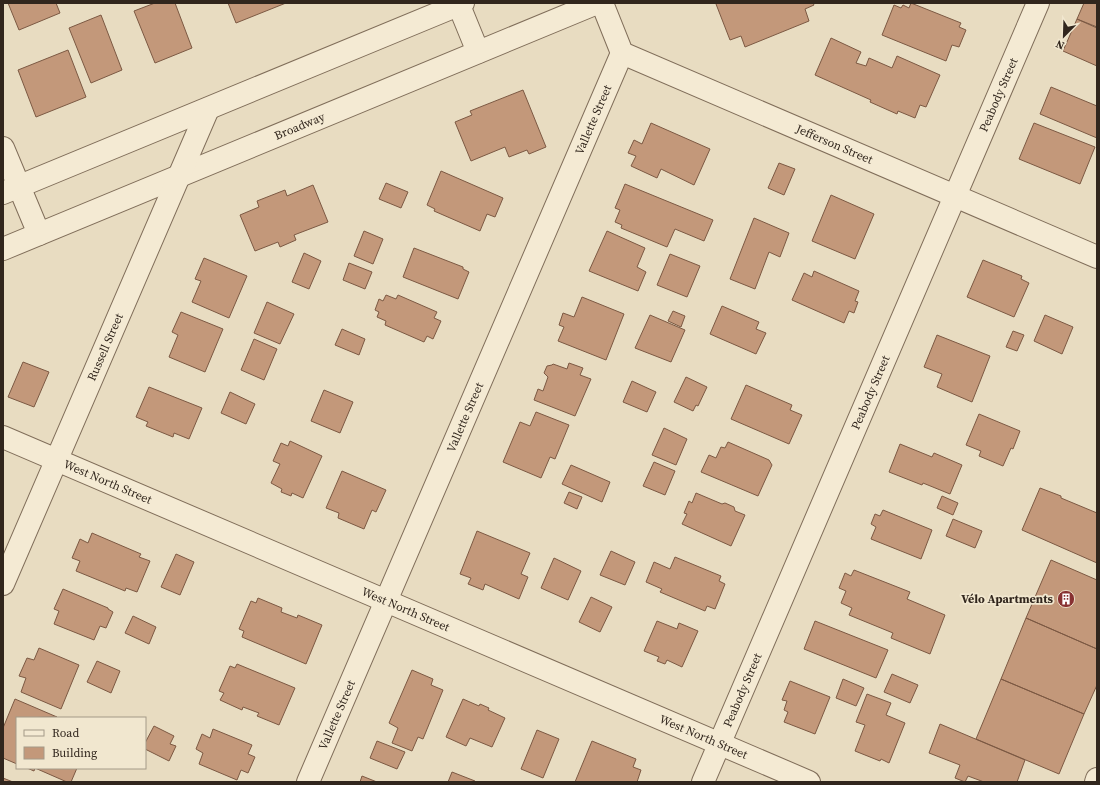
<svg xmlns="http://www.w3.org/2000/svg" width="1100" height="785" font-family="'Source Serif 4',serif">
<rect width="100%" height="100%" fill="#e8dcc1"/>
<!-- building -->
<path fill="#c3987a" stroke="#7c5943" d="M8 3H56L60 13 19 30Z
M155 3H175L192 48 155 63 134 11Z
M228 3H286L236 23Z
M718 3H813L814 5 805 9 809 21 745 47 741 36 730 40 716 4Z
M911 3 961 23 959 27 966 30 959 47 952 45 946 61 882 35 894 5 901 8 903 5 909 8Z
M1084 3H1097V27L1077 19Z
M101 15 122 70 91 83 69 28Z
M1077 19 1097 28V66L1063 51Z
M831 38 861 52 856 63 866 66 869 58 892 68 897 56 940 75 926 107 920 105 915 118 898 111 897 114 870 102 871 100 815 75Z
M68 50 86 97 36 117 18 70Z
M1051 87 1097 106V138L1040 114Z
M523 90 546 147 529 154 527 150 509 157 505 147 471 161 455 122 472 115 470 111Z
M651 123 710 149 694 185 661 169 657 178 631 166 636 156 628 153 634 140 642 144Z
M1034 123 1095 147 1080 184 1019 159Z
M779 163 795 169 784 195 768 188Z
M441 171 503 198 495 217 487 214 480 231 434 211 435 209 427 205Z
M386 183 408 192 401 208 379 199Z
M625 184 713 220 704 241 675 229 667 247 621 228 622 225 615 222 620 210 615 208Z
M313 185 328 222 294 235 296 240 280 247 278 242 255 251 240 215 259 207 257 201 285 190 287 196Z
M831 195 874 214 855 259 812 241Z
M754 218 789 233 780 257 769 252 755 289 730 279Z
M364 231 383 239 373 264 354 256Z
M607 231 645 248 637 267 646 272 638 291 589 271Z
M414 248 463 267V269L469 272 458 299 403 277Z
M304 253 321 261 309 289 292 282Z
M670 254 700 266 687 297 657 285Z
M204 258 247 276 229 318 192 302 201 281 195 279Z
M983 260 1022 276 1021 279 1029 283 1014 317 967 297Z
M349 263 372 272 365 289 343 280Z
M814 271 859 291 855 301 858 302 854 313 849 311 844 323 792 300 804 273 812 277Z
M386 295 396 299 398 295 437 312 434 318 441 321 433 339 427 336 424 342 385 325 386 321 377 317 379 312 375 310 379 299 383 301Z
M582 297 624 314 606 360 558 341 564 327 559 325 563 313 574 317Z
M267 302 294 314 280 344 254 333Z
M722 306 759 322 756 329 766 333 756 354 710 334Z
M673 311 685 316 681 327 668 321Z
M181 312 223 329 205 372 169 357 178 335 172 332Z
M650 315 685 330 671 362 635 348Z
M1045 315 1073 327 1062 354 1034 341Z
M342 329 365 339 359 355 335 345Z
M1013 331 1024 335 1017 351 1006 347Z
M937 335 990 356 972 402 937 387 942 374 924 367Z
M254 339 277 349 264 380 241 370Z
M23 362 49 372 34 407 8 397Z
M569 363 583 368 580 375 591 379 575 416 534 400 538 389 543 391 548 377 544 373 547 366 552 365 553 364 567 369Z
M686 377 707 387 698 406 696 405 693 411 674 402Z
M632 381 656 392 647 412 623 402Z
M746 385 792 405 790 410 802 415 789 444 731 419Z
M149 387 202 408 189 439 174 433 173 437 146 426 148 422 136 417Z
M324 390 353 402 340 433 311 421Z
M230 392 255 404 246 424 221 413Z
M536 412 569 425 555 459 550 457 541 478 503 462 520 422 530 426Z
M979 414 1020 431 1013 449 1011 448 1003 466 979 456 981 451 966 445Z
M664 428 687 439 676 465 652 455Z
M290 441 322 456 303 498 292 493 291 496 281 492 282 489 271 483 280 464 273 461 281 443 288 446Z
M728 442 769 460 772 465 758 496 701 472 709 455 716 458 721 447 725 448Z
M900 444 932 457 934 453 962 465 950 494 923 483 922 485 889 472Z
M654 462 675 471 665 495 643 486Z
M571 465 610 482 602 502 562 484Z
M342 471 386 490 376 512 372 510 364 529 338 518 339 513 326 508Z
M1040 488 1061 496V498L1097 513V563L1022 530Z
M569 492 582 497 577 509 564 503Z
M696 493 722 504 725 503 734 507 735 511 745 515 731 546 682 524 687 514 684 513 689 501 692 503Z
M942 496 958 503 953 515 937 508Z
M883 510 932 530 921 559 871 539 876 527 871 524 875 514 880 516Z
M953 519 982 531 975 548 946 536Z
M477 531 530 553 521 574 528 577 519 599 485 584 483 590 468 584 471 578 460 574Z
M92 533 141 554 139 557 150 561 137 592 126 588 125 591 76 571 80 561 72 558 80 539 88 543Z
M611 551 635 562 625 585 600 575Z
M176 554 194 562 180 595 161 587Z
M675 557 721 576 719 581 725 584 715 609 707 606 705 611 660 592 662 589 646 582 654 562 670 569Z
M554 558 581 571 568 600 541 588Z
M1051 560 1097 580V649L1026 618Z
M854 570 910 592 907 599 945 615 930 654 891 638 893 633 849 615 852 608 841 603 846 591 839 588 845 573 851 576Z
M63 589 108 608V609L113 612 106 628 100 626 94 640 54 624 59 611 54 609Z
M591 597 612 607 600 632 579 622Z
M258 598 282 608 281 612 297 618 298 615 322 625 306 664 242 637 244 631 239 629 251 601 256 603Z
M133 616 156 627 149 644 125 633Z
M1026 618 1097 649V685L1084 714 1001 679Z
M657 621 677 629 679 623 698 631 682 667 667 660 665 664 657 661 659 657 644 651Z
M815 621 888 650 876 678 804 649Z
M39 648 79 665 61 709 21 692 26 678 19 676 27 658 34 660Z
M97 661 120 671 111 693 87 682Z
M237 664 295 688 279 725 257 716 259 713 243 707 242 710 220 700 224 693 219 691 230 666 235 668Z
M412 670 433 679 431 685 443 690 423 739 418 737 412 751 392 743 398 728 389 723Z
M892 674 918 685 910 703 884 692Z
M843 679 864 688 856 706 836 698Z
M1001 679 1084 714 1059 774 976 739Z
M790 681 830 697 815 734 784 722 788 712 784 710 787 701 782 700Z
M867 694 891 703 886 715 905 723 889 763 881 759 880 761 855 751 865 725 856 722Z
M15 699 57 717 17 718V764L3 758V728Z
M463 699 479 706 480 704 489 708 488 710 505 718 492 747 470 738 466 746 446 737Z
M940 724 1025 760 1017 782H984L968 776 965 782 955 778 960 765 929 753Z
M154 726 174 736 170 744 176 746 169 761 145 749V743Z
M213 729 252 745 248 754 255 757 248 773 241 770 237 780 199 764 203 753 196 749 202 734 210 738Z
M537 730 559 739 543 778 521 769Z
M377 741 405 752 397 769 370 758Z
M592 741 636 759 633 767 641 770 637 782H575Z
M27 768H77L71 782H67L35 768 34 771Z
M452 772 475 781 474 782H448Z
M362 776 377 782H360Z
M3 778 13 782H3Z"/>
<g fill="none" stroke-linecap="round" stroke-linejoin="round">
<defs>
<g id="minor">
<path d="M458 3 478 52"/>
<path id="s1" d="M602 3 622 53 1097 257"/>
<path d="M3 148 39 234"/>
<path d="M3 193 463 3"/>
<path id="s2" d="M3 249 597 3"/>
<path id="s3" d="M3 437 809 782"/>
<path id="s4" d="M3 584 208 109"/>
<path id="s5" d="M308 782 622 53"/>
<path id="s6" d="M703 782 1038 3"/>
<path d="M1096 782 1097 779"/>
</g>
</defs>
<!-- minor casing -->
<use href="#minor" stroke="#806e5a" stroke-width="24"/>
<!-- minor -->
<use href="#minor" stroke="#f4ead3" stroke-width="22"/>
</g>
<!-- icons -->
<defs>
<symbol id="building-disc" viewBox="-11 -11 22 22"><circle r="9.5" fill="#883132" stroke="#f1e7cf"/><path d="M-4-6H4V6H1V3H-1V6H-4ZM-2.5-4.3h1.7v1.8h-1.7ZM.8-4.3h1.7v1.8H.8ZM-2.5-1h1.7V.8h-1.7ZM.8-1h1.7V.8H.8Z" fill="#fff"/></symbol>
</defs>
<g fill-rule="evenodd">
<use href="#building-disc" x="1056" y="589" width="20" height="20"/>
</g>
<g text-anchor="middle" stroke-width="3.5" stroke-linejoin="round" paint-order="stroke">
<!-- street labels -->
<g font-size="12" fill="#31261d" stroke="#f1e7cf">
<text dy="4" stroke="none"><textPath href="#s6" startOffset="748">Peabody Street</textPath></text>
<text dy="4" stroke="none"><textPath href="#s5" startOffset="721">Vallette Street</textPath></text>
<text dy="4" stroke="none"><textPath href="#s2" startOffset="321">Broadway</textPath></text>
<text dy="4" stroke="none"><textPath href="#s1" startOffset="285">Jefferson Street</textPath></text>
<text dy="4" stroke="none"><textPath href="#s4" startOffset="258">Russell Street</textPath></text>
<text dy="4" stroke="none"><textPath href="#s6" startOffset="424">Peabody Street</textPath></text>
<text dy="4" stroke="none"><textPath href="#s5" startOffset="397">Vallette Street</textPath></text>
<text dy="4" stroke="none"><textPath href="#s3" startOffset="114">West North Street</textPath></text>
<text dy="4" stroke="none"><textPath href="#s3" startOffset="438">West North Street</textPath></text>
<text dy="4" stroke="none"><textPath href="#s6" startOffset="100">Peabody Street</textPath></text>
<text dy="4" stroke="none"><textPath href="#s5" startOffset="73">Vallette Street</textPath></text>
<text dy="4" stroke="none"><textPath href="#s3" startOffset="762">West North Street</textPath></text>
</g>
<!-- poi labels -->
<g font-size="12" font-weight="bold" fill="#31261d" stroke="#f1e7cf" text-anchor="end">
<text x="1053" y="603">Vélo Apartments</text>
</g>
</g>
<!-- border -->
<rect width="1100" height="785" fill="none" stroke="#31261d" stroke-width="8"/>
<!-- legend -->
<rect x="16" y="717" width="130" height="52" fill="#f1e7cf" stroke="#a49a88"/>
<rect x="24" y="730" width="20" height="6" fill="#f4ead3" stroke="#a49a88"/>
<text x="52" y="737" font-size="12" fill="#31261d">Road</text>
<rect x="24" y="747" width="20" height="12" fill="#c3987a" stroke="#a49a88"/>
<text x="52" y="757" font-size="12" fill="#31261d">Building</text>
<!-- north arrow -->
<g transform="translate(1064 36) rotate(203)" stroke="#f1e7cf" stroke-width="3" paint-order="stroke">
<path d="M0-3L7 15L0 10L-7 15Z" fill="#31261d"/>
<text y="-6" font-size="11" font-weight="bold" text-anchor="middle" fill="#31261d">N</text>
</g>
</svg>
